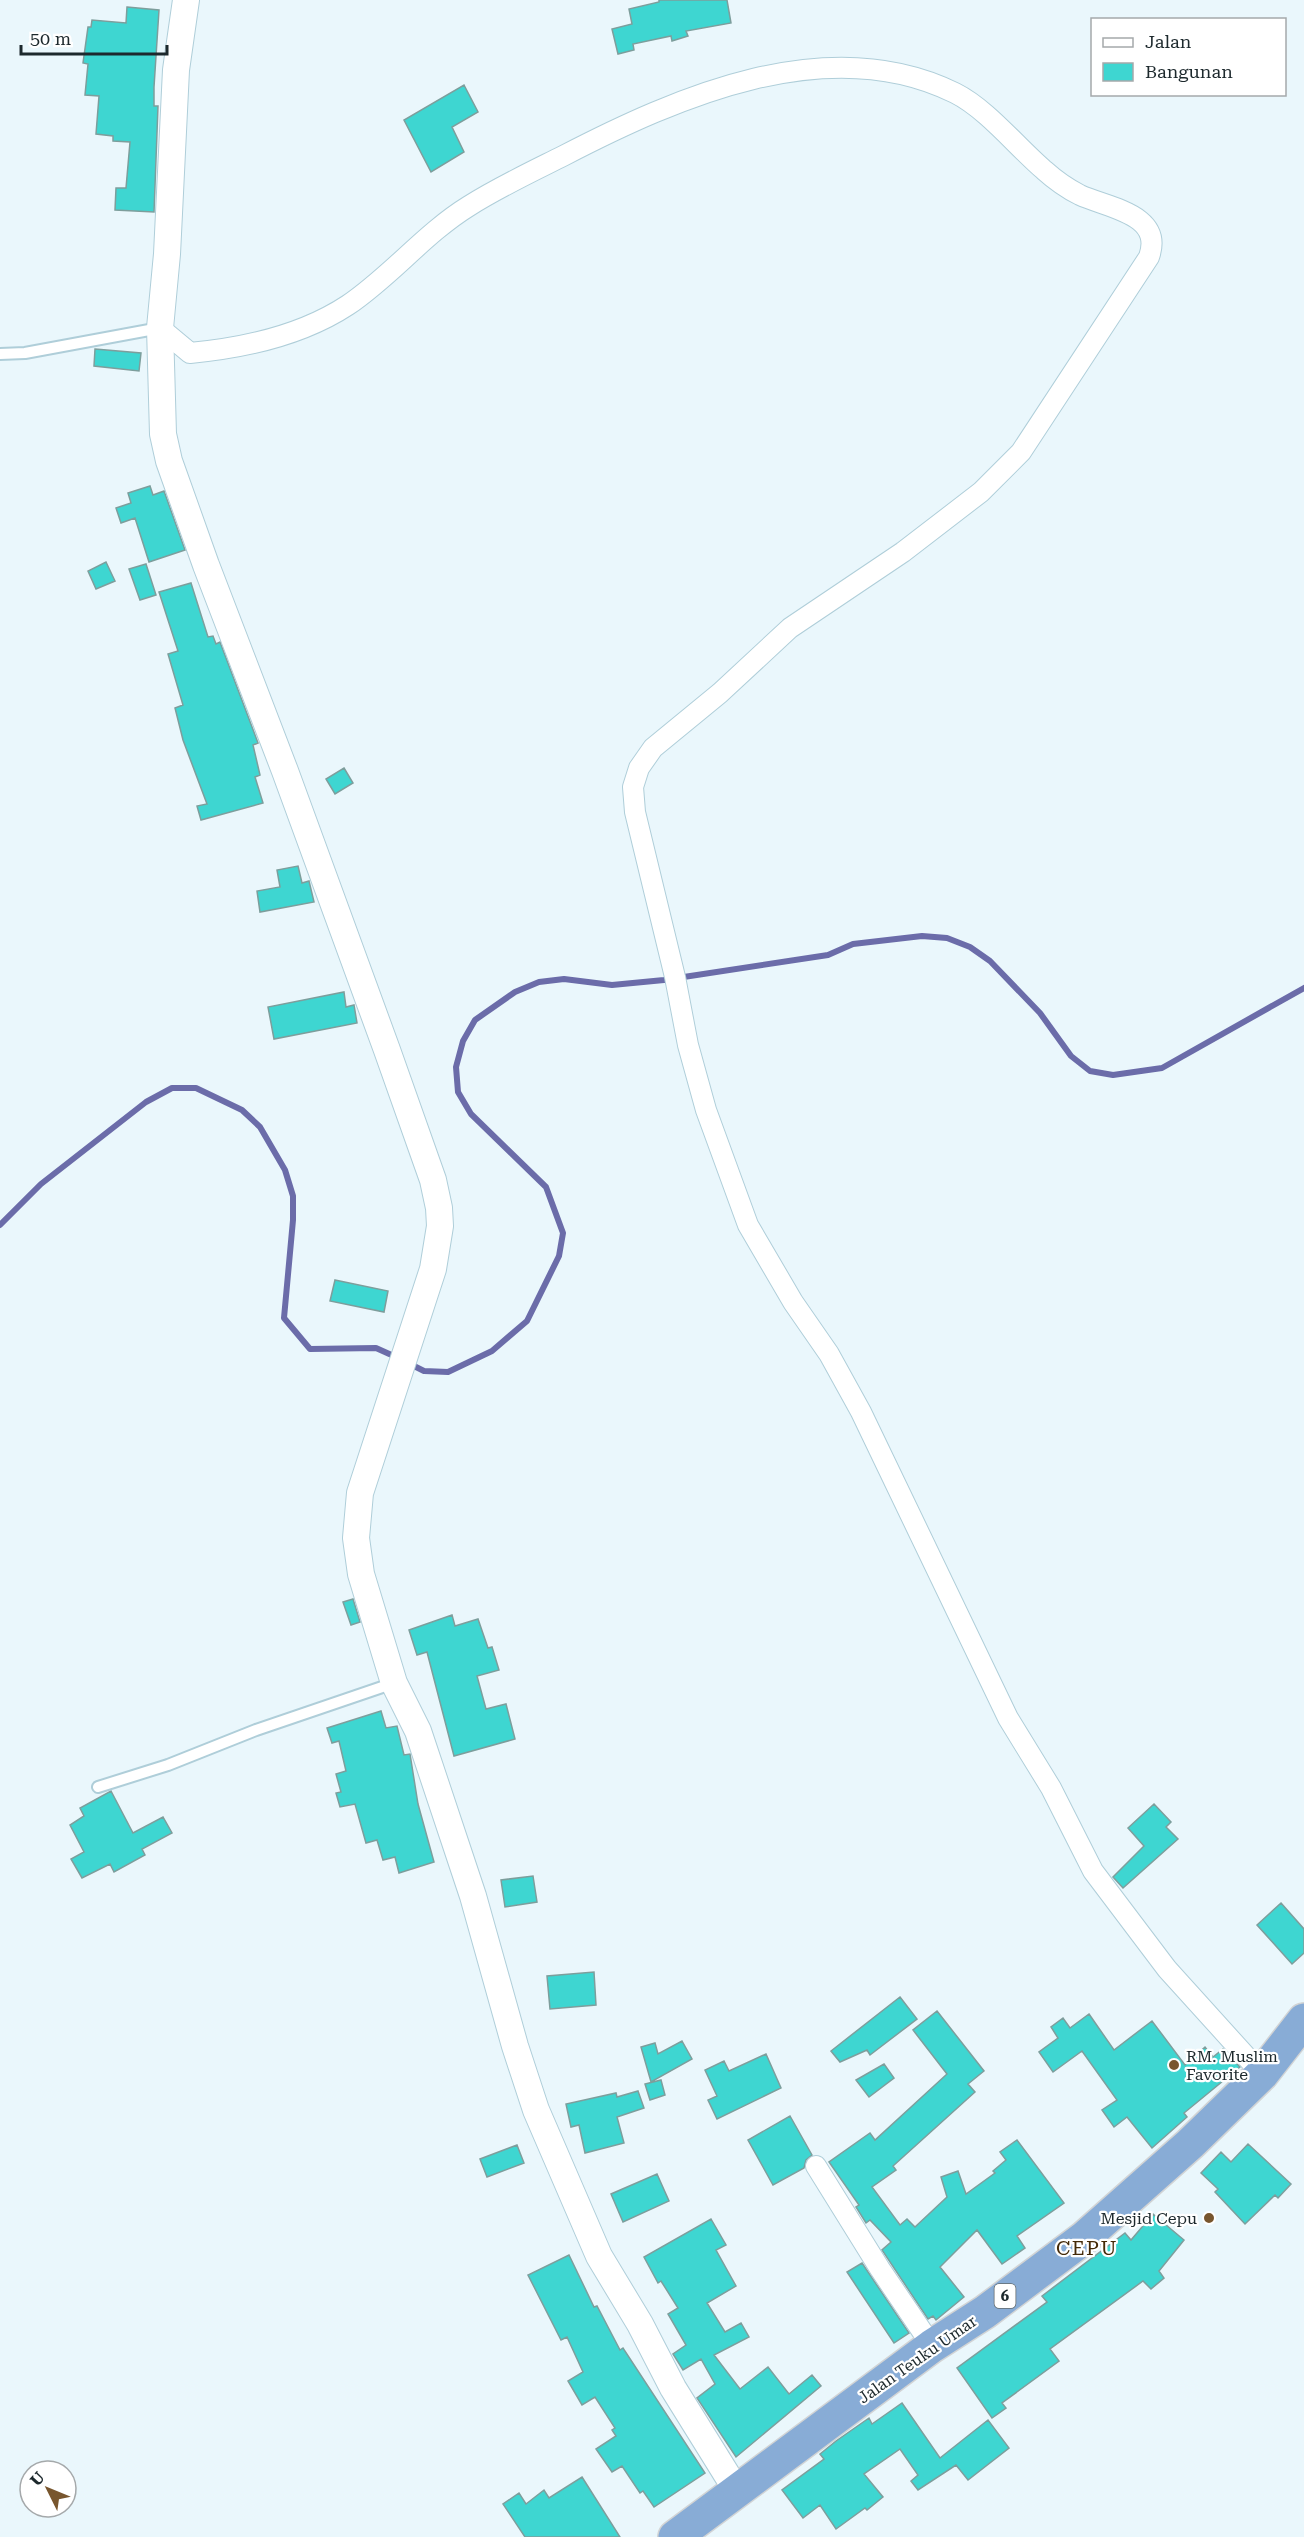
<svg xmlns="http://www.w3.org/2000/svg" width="1304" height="2537" font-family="'Roboto Serif',serif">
<rect width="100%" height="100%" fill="#eaf7fc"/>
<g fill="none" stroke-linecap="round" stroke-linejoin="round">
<!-- stream -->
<path stroke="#6b6ca9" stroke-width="6" d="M0 1225 41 1184 146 1102 172 1088H196L242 1110 260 1127 285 1170 293 1196V1220L284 1318 310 1349 376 1348 396 1357
M408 1363 424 1371 448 1372 492 1351 527 1321 559 1256 563 1233 546 1187 471 1114 458 1092 456 1067 463 1041 475 1020 515 992 539 982 564 979 612 985 664 980 828 955 853 944 922 936 947 938 970 947 990 961 1040 1013 1071 1056 1090 1071 1113 1075 1162 1068 1304 988"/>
</g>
<!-- building -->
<path fill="#3ed6d1" stroke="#7d9e9c" stroke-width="1.5" d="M659 0H727L731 23 686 31 688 36 672 41 671 36 633 44 634 50 618 54 612 29 632 24 629 9 659 2Z
M127 7 159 10 154 87V106H158L154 212 115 210 116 188H126L130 142 113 141V136L96 134 99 96 85 95 88 64 83 63 88 27H91L92 20 126 23Z
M464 85 478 112 452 127 464 152 431 172 404 120Z
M95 349 141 353 139 371 94 366Z
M150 486 153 495 164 491 185 550 149 562 135 518 121 523 116 508 131 503 128 493Z
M106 562 115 581 96 589 88 571Z
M146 564 156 595 140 600 129 569Z
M191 583 208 637 213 636 216 644 220 642 258 743 253 745 260 775 255 777 263 803 201 820 197 806 207 804 183 740 175 708 183 705 168 654 178 651 159 592Z
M344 768 353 783 335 794 326 779Z
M298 866 302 883 309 881 314 902 260 912 257 891 280 887 277 870Z
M344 992 346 1007 354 1005 357 1023 274 1039 268 1007Z
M335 1280 388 1291 384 1312 330 1301Z
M353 1599 360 1622 351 1625 343 1602Z
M452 1615 455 1626 478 1619 488 1648 492 1647 499 1670 477 1676 486 1709 506 1704 515 1739 454 1756 427 1652 417 1655 409 1630Z
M381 1711 386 1728 397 1726 404 1755 410 1754 418 1804 434 1862 399 1873 395 1857 383 1860 377 1840 366 1843 355 1804 340 1807 336 1793 341 1792 336 1774 346 1771 339 1741 332 1743 327 1728Z
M111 1791 133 1833 163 1817 172 1833 142 1849 145 1855 114 1872 110 1864 82 1878 71 1859 84 1852 70 1825 84 1816 80 1808Z
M1154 1804 1171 1822 1166 1827 1178 1839 1123 1888 1113 1877 1144 1846 1128 1828Z
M533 1876 537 1902 505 1907 501 1880Z
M1281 1903 1304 1929V1953L1292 1964 1257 1925Z
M594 1972 596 2005 550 2009 547 1976Z
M900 1997 917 2019 870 2055 867 2050 840 2062 831 2051Z
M937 2011 984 2071 968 2084 975 2092 893 2166 896 2170 872 2187 900 2225 907 2219 915 2227 947 2197 941 2177 958 2171 966 2194 995 2173 993 2171 1006 2160 1000 2152 1017 2140 1064 2203 1017 2236 1025 2248 1002 2264 977 2230 940 2267 964 2297 936 2320 933 2316 928 2319 882 2250 891 2242 870 2220 866 2223 856 2207 859 2205 829 2162 870 2133 875 2140 947 2074 913 2030Z
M1089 2014 1114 2050 1152 2021 1185 2065 1205 2047 1213 2057 1223 2049 1240 2067 1184 2113 1187 2117 1152 2148 1127 2117 1114 2127 1102 2110 1117 2100 1082 2051 1053 2072 1039 2052 1058 2038 1051 2027 1063 2018 1070 2028Z
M682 2041 692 2059 651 2082 641 2047 655 2043 658 2054Z
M766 2054 781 2088 717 2119 708 2100 717 2096 705 2070 724 2061 729 2071Z
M884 2064 894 2078 869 2097 856 2080Z
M661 2080 665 2095 650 2100 645 2084Z
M638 2091 644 2108 617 2117 624 2143 585 2153 579 2125 571 2127 566 2104 616 2093 617 2097Z
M790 2116 812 2155 806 2160 804 2168 773 2185 748 2140Z
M1248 2144 1291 2184 1278 2198 1275 2195 1245 2224 1215 2192 1218 2189 1201 2173 1221 2152 1231 2162Z
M517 2145 524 2163 487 2177 480 2159Z
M657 2174 669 2201 623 2222 611 2194Z
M1153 2214 1184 2240 1159 2271 1164 2278 1151 2289 1143 2281 1050 2349 1059 2361 1002 2403 1006 2408 992 2418 957 2368 1047 2302 1042 2296 1125 2233 1131 2240Z
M711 2219 726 2245 716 2250 736 2286 707 2303 725 2332 741 2323 749 2337 714 2355 740 2389 768 2367 789 2394 812 2375 821 2386 736 2457 697 2398 715 2384 701 2359 683 2370 673 2354 686 2345 668 2314 678 2308 661 2281 658 2283 644 2257Z
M569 2255 594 2307 597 2306 620 2350 623 2348 705 2473 654 2507 643 2491 640 2493 622 2466 612 2472 596 2449 616 2436 612 2430 615 2428 595 2397 582 2405 568 2381 583 2372 567 2337 561 2340 528 2275Z
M862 2263 909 2333 894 2343 847 2272Z
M902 2403 940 2458 988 2420 1009 2448 968 2480 956 2465 918 2490 911 2481 918 2475 900 2449 864 2474 883 2497 867 2510 865 2508 836 2529 820 2505 803 2518 782 2490 824 2459 820 2454 836 2441 869 2418 872 2424Z
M582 2477 620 2537H525L503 2504 519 2493 526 2504 544 2490 549 2498Z"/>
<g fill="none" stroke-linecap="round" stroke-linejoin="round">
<defs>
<path id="service" d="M0 354 25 353 160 328
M98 1787 168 1765 256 1730 394 1683"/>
<path id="minor" d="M160 328 190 353C244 348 301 336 348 305 390 277 425 233 469 206 499 187 531 172 563 156 677 97 828 30 955 93 987 109 1017 147 1044 170 1054 179 1068 189 1080 195 1108 208 1164 214 1149 257L1021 452 981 492 903 552 790 628 720 693 653 748 639 768 633 787 635 812 675 977 688 1045 706 1110 748 1225 793 1302 829 1354 861 1412 1008 1718 1051 1788 1093 1871 1167 1969 1262 2074
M816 2166 880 2269 932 2346"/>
<path id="tertiary" d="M186 0 176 70 167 254 160 328 163 434 169 461 206 565 285 771 387 1050 433 1180 439 1208 440 1226 433 1269 360 1493 356 1538 361 1574 394 1683 418 1731 473 1896 515 2046 536 2110 599 2256 640 2324 673 2388 737 2491"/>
<path id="trunk" d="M675 2537 932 2346 985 2312 1084 2238 1190 2144 1262 2074 1304 2020"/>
</defs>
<!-- service casing -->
<use href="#service" stroke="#afced9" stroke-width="14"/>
<!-- minor casing -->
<use href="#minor" stroke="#afced9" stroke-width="22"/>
<!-- tertiary casing -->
<use href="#tertiary" stroke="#afced9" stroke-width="28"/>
<!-- trunk casing -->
<use href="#trunk" stroke="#d2d4d5" stroke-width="36"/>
<!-- service -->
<use href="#service" stroke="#fff" stroke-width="10"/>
<!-- minor -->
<use href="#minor" stroke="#fff" stroke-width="20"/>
<!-- tertiary -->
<use href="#tertiary" stroke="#fff" stroke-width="26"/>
<!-- trunk -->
<use href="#trunk" stroke="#88acd6" stroke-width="33"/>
</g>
<!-- markers -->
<g fill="#78562e" stroke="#fff" stroke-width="2">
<circle cx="1174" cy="2065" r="6"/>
<circle cx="1209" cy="2218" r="6"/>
</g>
<g text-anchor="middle" stroke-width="4.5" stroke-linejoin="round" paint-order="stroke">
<!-- shield labels -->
<rect fill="#fff" stroke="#61696c" stroke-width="1.5" x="994.5" y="2284" width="21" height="24" rx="4.5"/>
<g font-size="15" font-weight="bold" fill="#1d292d">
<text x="1005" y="2301">6</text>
</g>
<!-- poi labels -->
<g font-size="16" fill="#1d292d" stroke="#fff" text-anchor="start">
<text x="1186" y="2062">RM. Muslim<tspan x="1186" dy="18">Favorite</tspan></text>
<text x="1197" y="2224" text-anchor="end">Mesjid Cepu</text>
</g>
<!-- street labels -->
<g font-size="16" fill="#1d292d" stroke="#fff">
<text transform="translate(917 2359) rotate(-35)" y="6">Jalan Teuku Umar</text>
</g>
<!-- quarter labels -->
<g font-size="20" letter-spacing="1.5" fill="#442a08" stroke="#fff">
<text x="1087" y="2255">CEPU</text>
</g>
</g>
<!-- legend -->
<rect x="1091" y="18" width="195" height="78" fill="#ffffff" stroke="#a5a9ab" stroke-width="1.5"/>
<rect x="1103" y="38" width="30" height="9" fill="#ffffff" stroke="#a5a9ab" stroke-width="1.5"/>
<text x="1145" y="48" font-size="18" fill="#1d292d">Jalan</text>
<rect x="1103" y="63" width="30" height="18" fill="#3ed6d1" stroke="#a5a9ab" stroke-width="1.5"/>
<text x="1145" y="78" font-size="18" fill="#1d292d">Bangunan</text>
<!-- north arrow -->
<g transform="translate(48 2489) rotate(313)"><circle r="28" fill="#ffffff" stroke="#a5a9ab" stroke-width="1.5"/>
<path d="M0-4.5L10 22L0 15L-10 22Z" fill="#78562e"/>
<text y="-9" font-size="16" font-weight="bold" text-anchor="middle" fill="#1d292d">U</text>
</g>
<!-- scale -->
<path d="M21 45v9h146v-9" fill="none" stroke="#1d292d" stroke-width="3"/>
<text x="30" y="45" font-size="18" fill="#1d292d" stroke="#ffffff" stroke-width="4.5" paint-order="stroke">50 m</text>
</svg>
